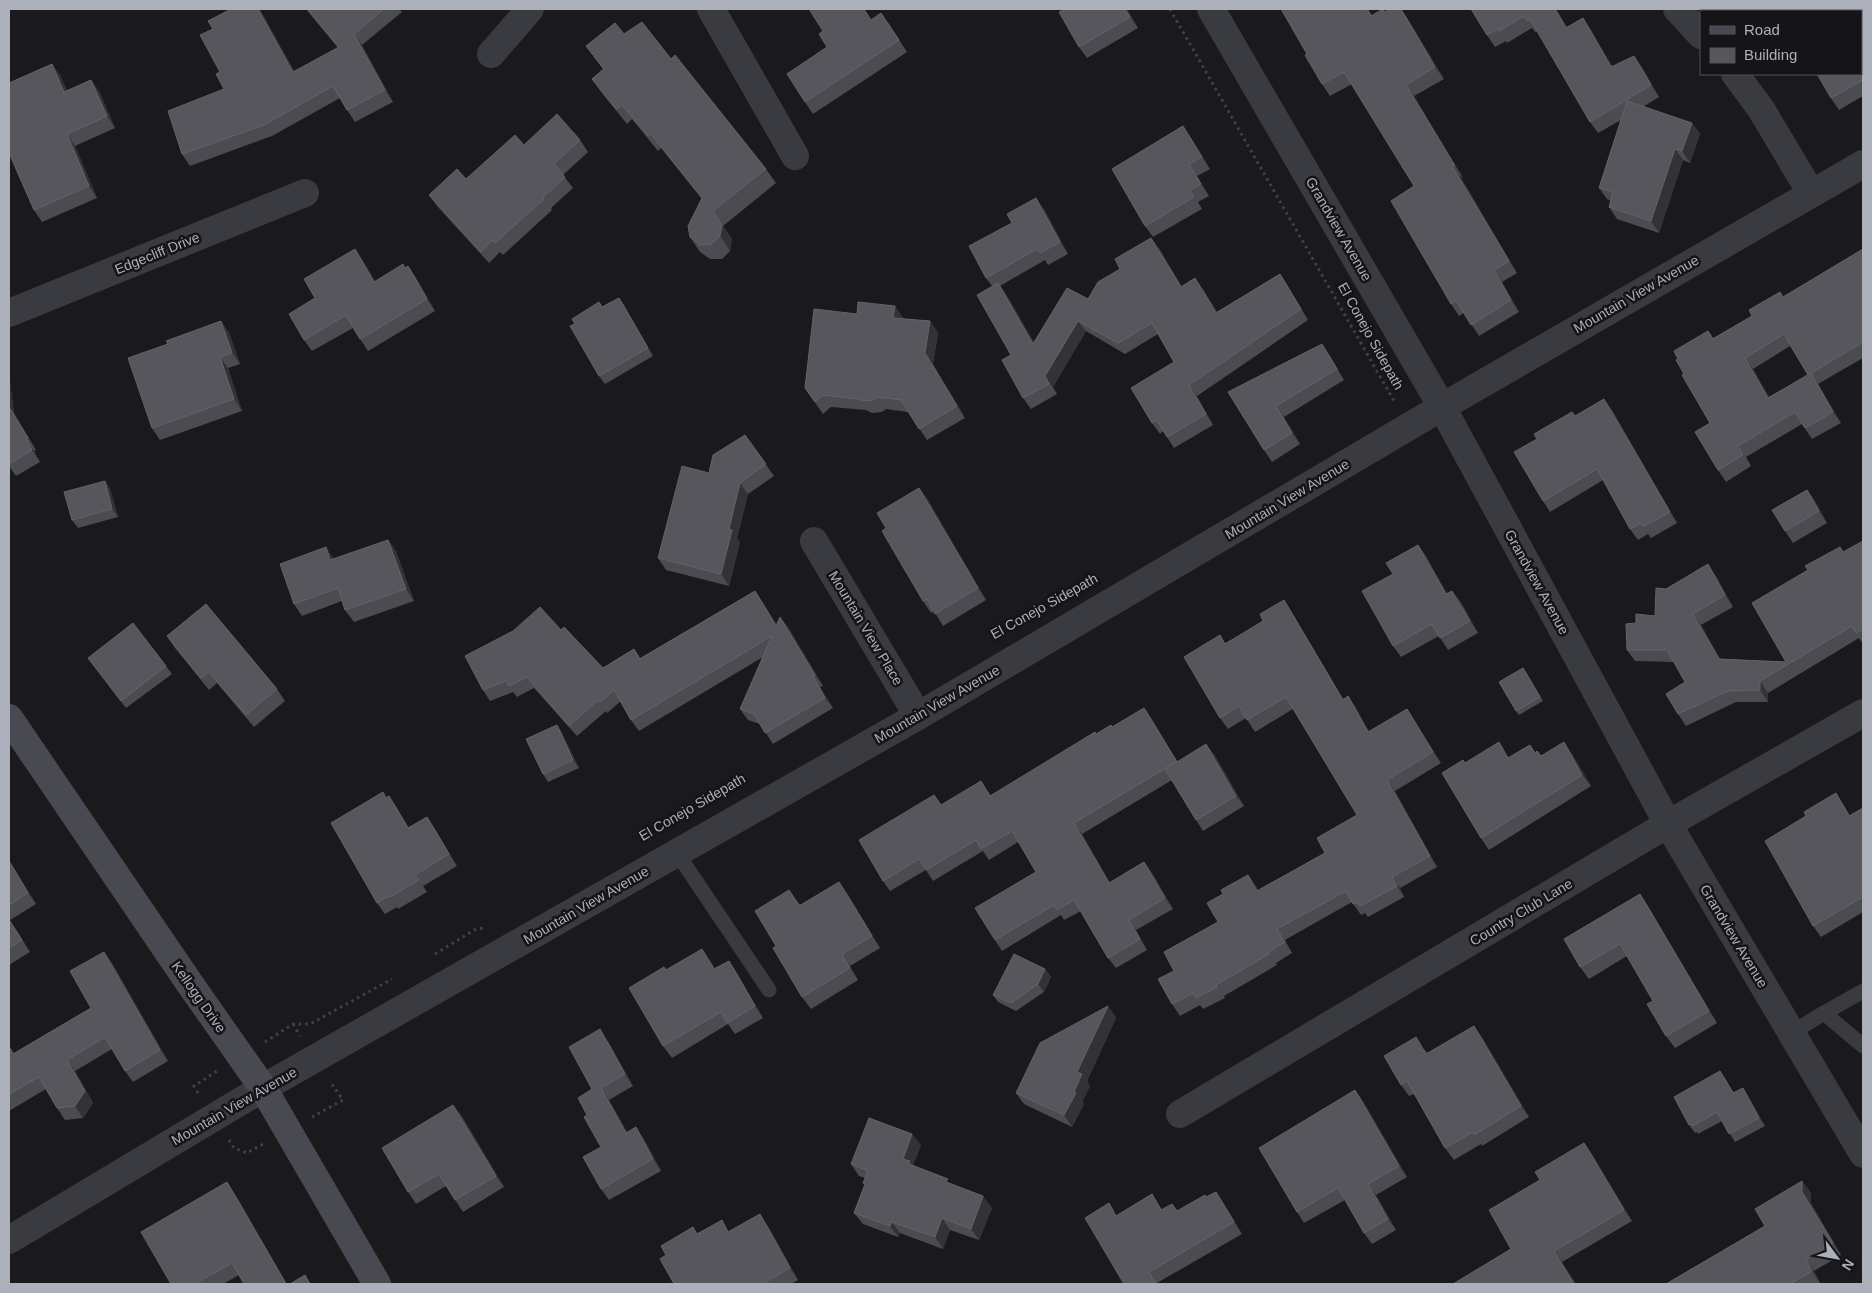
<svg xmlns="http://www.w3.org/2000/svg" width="1872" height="1293" font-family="Helvetica,sans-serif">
<rect width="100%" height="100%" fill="#1a191c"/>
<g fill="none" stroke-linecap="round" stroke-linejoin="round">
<!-- path -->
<path stroke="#404248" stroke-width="3" stroke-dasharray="2.5 4" stroke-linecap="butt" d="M1170 9 1394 401
M435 954 476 929 484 928
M293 1024 300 1036
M265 1042 293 1024H310L392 979
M198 1093 194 1086 217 1071
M312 1117 343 1100 331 1083
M229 1140 234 1148 247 1153 263 1144"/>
<!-- service -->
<path stroke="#3a3b41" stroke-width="15" d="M677 853 769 990
M1824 1013 1863 991
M1791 1033 1824 1013 1863 1046"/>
<!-- minor -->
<path stroke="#3a3b41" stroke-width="28" d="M711 9 795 156
M1677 9 1701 35
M491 54 530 9
M1735 74 1761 109 1811 193
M9 313 305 193
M1442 407 1668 824 1863 1154
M814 541 918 716
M1180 1114 1668 824 1863 713
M9 1240 263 1088"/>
<!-- tertiary -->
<path stroke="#3a3b41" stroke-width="28" d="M1211 9 1442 407
M263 1088 918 716 1442 407 1863 164"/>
<!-- secondary -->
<path stroke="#494a51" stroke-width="28" d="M9 718 190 984 263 1088 377 1284"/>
</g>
<!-- wall -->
<path fill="#4b4c51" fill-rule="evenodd" d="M306 9H399L402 12 362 45 393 102 355 122 347 110 340 98 272 136 190 166 182 154 294 71 338 48Z
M1065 9H1127L1138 28 1087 58 1079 47Z
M1368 9 1372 16 1385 12 1406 16 1444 79 1414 96 1463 178 1460 176 1517 273 1502 282 1519 312 1479 336 1464 313 1459 316 1451 304 1414 186 1352 84 1330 96 1322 84 1307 54Z
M1471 9H1556L1567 27 1583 18 1591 30 1612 66 1642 67 1659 97 1643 107 1692 123 1700 134 1690 163 1683 160 1659 233 1617 219 1609 207 1611 201 1607 199 1599 188 1621 120 1598 133 1590 122 1537 31 1535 32 1532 28 1507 43 1506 41 1495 47 1487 35Z
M1861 16 1863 21V96L1839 110 1831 98 1861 74Z
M871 19 889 24 907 52 813 114 805 102 827 47 823 31Z
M624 34 671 59 766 169 776 183 723 226 732 239 730 251 722 259H710L700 252 690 237 702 199 661 148 658 151 632 119 627 124 602 93 592 79 603 69 586 46Z
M60 75 67 91 91 80 99 91 115 128 75 146 97 198 42 222 34 210Z
M1191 138 1210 169 1197 176 1209 196 1198 202 1202 209 1153 237 1145 226Z
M580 140 588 152 563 175 573 188 551 208 552 210 503 255 500 252 489 263 437 206 429 195 466 179 524 145Z
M1044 209 1068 254 1048 265 1045 260 1000 286 1006 294 1034 343 1088 299 1159 248 1182 287 1203 289 1217 312 1280 274 1287 285 1308 320 1197 396 1213 425 1174 448 1163 431 1160 434 1152 423 1174 362 1158 334 1125 354 1086 331 1053 387 1057 394 1031 409 1023 398 992 286 986 278Z
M355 249 363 261 375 281 408 266 416 278 435 311 368 351 353 328 312 351 304 340 315 298Z
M1863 249V358L1818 384 1841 423 1812 439 1802 424 1746 457 1751 466 1726 482 1718 470 1710 423 1684 374 1708 331 1713 338 1752 316ZM1790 346 1808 375 1769 397 1753 369Z
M619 298 624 305 653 356 605 384 599 376 602 307Z
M895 306 903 318V319L930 321 938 333 933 364 965 418 927 440 908 412 886 409 882 412 872 413 866 410 831 407 823 414 805 388 857 314Z
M221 321 229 333 240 364 228 368 242 411 160 440 152 428 168 344Z
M1330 356 1344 380 1284 417 1300 444 1272 462 1264 450 1228 392Z
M9 380 10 382 14 413 36 450 34 451 40 462 16 476 9 466Z
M1612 410 1677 523 1651 538 1648 534 1638 540 1630 529 1603 480 1550 512 1543 501 1575 416Z
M745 435 774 476 748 494 737 538 740 542 729 586 666 570 658 558 709 473Z
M105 481 110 489 118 517 78 528 72 520Z
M919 488 928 500 986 600 943 626 934 611 931 613 923 601 886 528Z
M1807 490 1815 501 1827 523 1793 543 1785 531Z
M388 540 396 551 414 601 354 622 345 610 342 601 302 616 294 604 334 559Z
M1863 541V644L1859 638 1768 693V702H1736L1686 726 1678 714 1685 682 1674 662 1635 661 1627 650 1636 623 1655 616 1666 589 1716 576 1733 607 1701 625 1720 659 1786 662 1844 552Z
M1418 545 1426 556 1447 594 1461 602 1478 633 1448 650 1439 636 1401 657 1393 646V574Z
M755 591 777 625 788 627 823 686 820 687 833 708 773 744 760 724 748 720 740 709 763 657 639 731 631 720 621 701 607 713 606 711 577 736 534 688 517 697 513 692 490 701 483 690 561 630 603 668 634 649 640 658Z
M1291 611 1343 699 1348 696 1356 708 1369 732 1407 709 1414 720 1441 763 1395 791 1437 867 1400 888 1404 897 1368 917 1365 913 1361 915 1352 902 1285 940 1292 953 1276 963 1277 965 1224 996 1225 998 1203 1009 1200 1005 1180 1016 1172 1004 1174 971 1218 922 1256 886 1258 890 1325 853 1357 815 1293 709 1255 732 1246 718 1228 729 1220 718 1225 643Z
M167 636 277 689 285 701 254 727 217 683 209 690 175 648Z
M88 658 166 666 172 674 126 708Z
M1526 672 1543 701 1519 715 1516 711Z
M1144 708 1151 718 1177 762 1214 754 1244 806 1203 831 1196 820 1172 780 1082 834 1110 883 1144 862 1152 873 1173 909 1136 930 1147 950 1116 968 1108 958 1081 911 1064 920 1061 915 1002 951 995 940 1036 872 1018 842 989 860 983 851 933 881 926 870 890 891 883 881 934 795 941 805 988 792 991 796 1096 734 1112 727Z
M557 725 562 733 579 768 548 782 543 774Z
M1530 745 1535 752 1541 756 1572 754 1591 786 1489 850 1481 838 1465 763 1509 757Z
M389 796 397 808 409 828 427 817 435 829 457 866 423 886 427 892 398 909 397 907 385 914 377 903 387 798Z
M1843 804 1850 816 1863 808V912L1821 937 1813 926Z
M9 861 17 873 36 904 10 920 30 952 9 965Z
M789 890 800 905 847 893 880 948 850 966 858 980 811 1009 802 997 776 946Z
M1640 894 1648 906 1717 1023 1675 1048 1666 1036 1653 1001 1627 956 1589 979 1580 967Z
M710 961 715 969 729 961 737 973 763 1018 735 1034 728 1024 672 1058 663 1046 666 970Z
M112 963 168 1061 133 1082 125 1071 112 1049 75 1071 93 1103 83 1118 65 1120 57 1108 46 1089 9 1111V1045L14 1054 91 1008Z
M1045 969 1051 977 1044 992 1016 1011 998 1002 993 995Z
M1108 1006 1116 1018 1087 1081 1090 1086 1082 1102 1084 1104 1072 1127 1024 1104 1016 1093Z
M1482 1037 1529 1117 1482 1146 1481 1144 1454 1160 1445 1148 1414 1094 1409 1096 1401 1085 1424 1049 1427 1053Z
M608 1041 633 1086 609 1100 627 1132 644 1139 661 1171 609 1200 601 1189V1147L587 1115 592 1089Z
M1720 1071 1734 1093 1743 1088 1748 1096 1765 1126 1735 1142 1722 1121 1698 1134 1697 1132 1695 1133 1689 1125Z
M1363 1101 1407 1177 1376 1195 1396 1230 1372 1244 1364 1233 1345 1200 1304 1223 1297 1212Z
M462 1116 504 1187 463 1212 446 1186 416 1204 408 1192Z
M1584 1143 1592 1154 1632 1221 1562 1262 1576 1284H1453L1511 1249 1540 1180Z
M921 1145 913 1165 914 1166 952 1184 992 1208 979 1240 950 1230 943 1249 900 1233 898 1237 863 1224 854 1213 865 1186 863 1183 865 1178 859 1176 851 1164Z
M1802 1181 1811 1193V1203L1841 1255 1814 1271 1820 1283 1818 1284H1666L1765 1226Z
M1216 1192 1224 1204 1242 1234 1157 1283 1124 1284 1117 1215 1152 1194 1162 1210 1177 1211 1206 1197Z
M235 1194 287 1284H244L239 1275 223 1284H171Z
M768 1226 798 1280 791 1284H674L660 1259 698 1233 730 1232Z"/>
<!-- shaded-wall -->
<path fill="#333337" d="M258 9H260L301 83 293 72Z
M1125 9H1127L1138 28 1130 17Z
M1401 9 1406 16 1444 79 1435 67Z
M1555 9H1556L1574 40 1566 28Z
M881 13 889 24 907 52Z
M1583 18 1591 30 1619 79 1611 67Z
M354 34 362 45 393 102 385 90Z
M1634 56 1642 67 1659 97 1651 85Z
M52 64 60 75 72 103 64 92Z
M91 80 99 91 115 128 107 116Z
M1406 85 1414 96 1463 178 1455 166Z
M1692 123 1700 134 1690 163 1682 151Z
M1183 126 1191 138 1210 169 1202 157Z
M67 134 75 146 97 198 89 186Z
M1675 149 1683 160 1659 233 1651 221Z
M1189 164 1197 176 1209 196 1201 184Z
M1451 164 1460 176 1517 273 1509 261Z
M1036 198 1044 209 1068 254 1060 242Z
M713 211 732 239 730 251 720 236Z
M1151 238 1159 248 1188 298 1181 287Z
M355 249 363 261 382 293 374 282Z
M408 266 416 278 435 311 427 299Z
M1494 270 1502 282 1519 312 1511 300Z
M1195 278 1203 289 1223 323 1216 313Z
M998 283 1006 294 1041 354 1033 344Z
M619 298 624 305 653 356 648 348Z
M895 306 903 318 901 329 893 318Z
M221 321 229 333 240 364 232 353Z
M930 321 938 333 933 364 965 418 957 406 925 353Z
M1078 321 1086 331 1053 387 1057 394 1045 376Z
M1322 344 1330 356 1344 380 1337 369Z
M220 357 228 368 242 411 234 399Z
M1745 358 1753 369 1776 409 1768 398Z
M1811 373 1818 384 1841 423 1833 412Z
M9 380 10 382 14 413 36 450 28 438 9 407Z
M1189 385 1197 396 1213 425 1206 414Z
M1604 399 1612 410 1677 523 1670 512Z
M1276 406 1284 417 1300 444 1292 433Z
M26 439 34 451 40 462 32 450Z
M105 481 110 489 118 517 112 509Z
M740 483 748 494 737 538 740 542 729 586 721 574 729 529Z
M919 488 928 500 986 600 978 588Z
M1807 490 1815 501 1827 523 1819 511Z
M388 540 396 551 414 601 406 589Z
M1418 545 1426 556 1454 606 1446 594Z
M326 547 334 559 330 560Z
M1708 564 1716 576 1733 607 1725 595Z
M755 591 763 602 784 637 776 626Z
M1452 591 1461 602 1478 633 1470 621Z
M1284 600 1291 611 1350 711 1343 700Z
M1693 614 1701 625 1727 671 1719 659Z
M780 617 788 627 823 686 815 675Z
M813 676 820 687 833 708 825 698Z
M1760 681 1768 693V702L1760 690Z
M1348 696 1356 708 1376 743 1368 732Z
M1144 708 1151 718 1184 772 1177 762Z
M1407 709 1414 720 1441 763 1433 752Z
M557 725 562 733 579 768 573 760Z
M1564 742 1572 754 1591 786 1582 775Z
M1206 744 1214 754 1244 806 1236 796Z
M1387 780 1395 791 1437 867 1430 856Z
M1836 793 1843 804 1857 828 1849 816Z
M389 796 397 808 416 840 408 828Z
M427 817 435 829 457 866 449 854Z
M1074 823 1082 834 1116 894 1109 883Z
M9 861 17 873 36 904 28 893Z
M1144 862 1152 873 1173 909 1165 898Z
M1248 875 1256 886 1264 902 1257 891Z
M1392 877 1400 888 1404 897 1397 886Z
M839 882 847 893 880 948 872 936Z
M1640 894 1648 906 1717 1023 1709 1011Z
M1129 920 1136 930 1147 950 1140 939Z
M1277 929 1285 940 1292 953 1285 942Z
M702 949 710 961 722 981 714 969Z
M104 952 112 963 168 1061 160 1050Z
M842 954 850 966 858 980 850 968Z
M729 961 737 973 763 1018 755 1006Z
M1045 969 1051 977 1044 992 1038 984Z
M1108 1006 1116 1018 1087 1081 1090 1086 1082 1102 1084 1104 1072 1127 1064 1115 1074 1092 1077 1072Z
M1474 1026 1482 1037 1529 1117 1521 1106Z
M600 1029 608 1041 633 1086 625 1074Z
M67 1060 75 1071 93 1103 83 1118 75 1106Z
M1720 1071 1726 1079 1738 1101 1733 1093Z
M601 1088 609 1100 634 1144 626 1133Z
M1743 1088 1748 1096 1765 1126 1759 1118Z
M1355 1090 1363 1101 1407 1177 1399 1166Z
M453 1105 462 1116 504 1187 496 1176Z
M636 1127 644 1139 661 1171 653 1159Z
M912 1134 921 1145 913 1165 918 1173 903 1159Z
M1584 1143 1592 1154 1632 1221 1624 1210Z
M1802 1181 1811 1193V1203L1841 1255 1833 1243 1802 1192Z
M227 1182 235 1194 287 1284H286Z
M1368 1184 1376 1195 1396 1230 1388 1219Z
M1216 1192 1224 1204 1242 1234 1234 1222Z
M983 1196 992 1208 979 1240 971 1229Z
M760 1214 768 1226 798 1280 790 1268Z
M942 1218 950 1230 943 1249 935 1237Z
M892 1222 900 1233 898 1237 890 1226Z
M1554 1251 1562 1262 1576 1284H1574Z
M1806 1259 1814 1271 1820 1283 1812 1271Z"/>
<!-- building -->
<path fill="#56565c" stroke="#63646b" d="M231 9H258L293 72 339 47 307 9H384L354 34 385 90 347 110 333 86 264 125 182 154 168 111 224 89 216 74 220 72 200 35 213 29 208 21Z
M809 9H864L871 20 881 13 899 40 805 102 787 74 827 47 819 34 823 31Z
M1065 9H1125L1130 17 1079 47 1059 12Z
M1281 9H1367L1371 16 1383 9 1384 12 1390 9H1401L1435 67 1406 85 1455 166 1451 164 1509 261 1494 270 1511 300 1471 325 1456 300 1451 304 1391 201 1414 186 1344 72 1322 84 1305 55 1307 54Z
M1471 9H1555L1566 28 1583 18 1611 67 1634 56 1651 85 1590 122 1530 19 1527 21 1524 16 1499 31 1497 29 1487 35Z
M1792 9H1855L1856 11H1794Z
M1861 19 1863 22V80L1831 98 1817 74H1861Z
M642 22 671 59 675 55 766 169 713 211 722 225 720 236 711 244 700 245 690 237 688 226 702 198 651 134 648 136 622 105 616 109 592 79 604 69 586 46 615 23 624 34Z
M52 64 64 92 91 80 107 116 67 134 89 186 34 210 9 153V83Z
M1627 101 1692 123 1682 151 1675 149 1651 221 1609 207 1613 192 1599 188Z
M557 114 580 140 554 164 565 177 543 197 544 199 495 243 492 240 481 252 429 195 457 169 466 179 515 135 524 145Z
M1183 126 1202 157 1189 164 1201 184 1190 190 1194 197 1145 226 1112 169Z
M1036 198 1060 242 1040 253 1037 249 986 278 969 246 1012 223 1007 214Z
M1151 238 1181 287 1195 278 1216 313 1280 274 1301 309 1189 385 1206 414 1167 437 1157 420 1152 423 1131 388 1174 362 1152 323 1118 343 1078 321 1045 376 1049 384 1023 398 1002 360 1011 355 977 295 998 283 1033 344 1067 288 1088 299 1098 282 1120 269 1115 259Z
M355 249 374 282 403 264 405 268 408 266 427 299 360 339 346 315 304 340 289 314 315 298 304 279Z
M1863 249V342L1808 375 1784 334 1745 358 1768 398 1811 373 1833 412 1805 428 1795 412 1738 446 1743 455 1718 470 1695 432 1710 423 1682 375 1684 374 1676 360 1678 359 1674 351 1708 331 1713 339 1752 316 1749 310 1780 292 1783 297Z
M619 298 648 348 599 376 570 326 575 324 572 319 599 302 602 307Z
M858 302 895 306 893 318 930 321 925 353 957 406 919 429 901 400 877 397 873 400 864 401 858 399 823 395 815 402 805 388 814 309 857 314Z
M221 321 232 353 220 357 234 399 152 428 128 358 168 344 166 341Z
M1322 344 1337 369 1276 406 1292 433 1264 450 1228 392Z
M1604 399 1670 512 1643 527 1641 523 1630 529 1597 469 1543 501 1514 452 1537 439 1534 434 1572 412 1575 416Z
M9 407 28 438 26 439 32 450 9 464Z
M745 435 766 464 740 483 729 529 732 530 721 574 658 558 682 466 709 473 713 455Z
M105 481 112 509 72 520 64 492Z
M919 488 978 588 935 614 927 599 923 601 882 531 886 528 877 513Z
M1807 490 1819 511 1785 531 1772 510Z
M388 540 406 589 345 610 338 588 294 604 280 564 326 547 330 560Z
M1863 541V580L1861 581 1863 585V629L1856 633 1852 626 1760 681V690L1728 691 1678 714 1666 694 1685 682 1667 650H1627L1626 624 1636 623V614L1655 616 1656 588 1666 589 1708 564 1725 595 1693 614 1719 659 1786 662 1752 603 1808 570 1805 566 1840 547 1843 552Z
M1418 545 1446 594 1452 591 1470 621 1440 638 1432 624 1393 646 1362 591 1393 574 1386 563Z
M755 591 776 626 780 617 815 675 813 676 825 698 765 733 754 714 740 709 772 636 631 720 614 690 600 702 598 700 569 726 527 677 509 686 506 681 483 690 465 656 513 631 540 607 561 630 564 627 603 668 634 649 640 659Z
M1284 600 1343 700 1348 696 1368 732 1407 709 1433 752 1387 780 1430 856 1392 877 1397 886 1360 906 1358 902 1353 904 1346 891 1277 929 1285 942 1268 952 1269 954 1216 985 1217 987 1196 998 1193 993 1172 1004 1158 979 1174 971 1164 952 1218 922 1207 903 1223 894 1221 890 1248 875 1257 891 1325 853 1317 838 1357 815 1286 697 1247 720 1239 706 1220 718 1184 657 1220 635 1225 644 1263 621 1260 614Z
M206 604 277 689 246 715 209 672 201 678 167 636Z
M133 623 166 666 121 701 88 658Z
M1523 668 1540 697 1516 711 1499 682Z
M1144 708 1177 762 1206 744 1236 796 1196 820 1165 769 1176 762 1074 823 1109 883 1144 862 1165 898 1129 920 1140 939 1108 958 1074 900 1057 910 1054 905 995 940 975 908 1036 872 1012 831 981 849 976 840 926 870 919 859 883 881 859 840 934 795 941 805 981 781 990 796 1095 732 1096 734 1111 725 1112 727Z
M557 725 573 760 543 774 526 739Z
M1499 742 1508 758 1530 745 1535 753 1537 751 1541 756 1564 742 1582 775 1481 838 1442 773 1463 760 1465 763Z
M383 792 386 798 389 796 408 828 427 817 449 854 415 875 419 880 390 897 389 896 377 903 331 823Z
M1836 793 1849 816 1863 808V897L1813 926 1765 841 1806 816 1804 812Z
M9 861 28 893 9 905Z
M839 882 872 936 842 954 850 968 802 997 773 948 776 946 755 911 789 890 799 906Z
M1640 894 1709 1011 1666 1036 1647 1004 1653 1001 1620 944 1580 967 1564 939Z
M9 920 22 940 9 948Z
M702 949 714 969 729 961 755 1006 727 1023 721 1012 663 1046 629 988 664 967 666 970Z
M104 952 160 1050 125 1071 105 1037 67 1060 85 1091 75 1106 57 1108 39 1077 9 1094V1047L13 1054 91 1008 70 971Z
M1014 954 1045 969 1038 984 1011 1003 993 995Z
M1108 1006 1077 1072 1082 1074 1074 1092 1076 1093 1064 1115 1016 1093 1040 1043Z
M1474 1026 1521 1106 1474 1135 1473 1132 1445 1148 1407 1081 1401 1085 1384 1056 1416 1037 1426 1054Z
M600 1029 625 1074 601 1088 626 1133 636 1127 653 1159 601 1189 583 1157 601 1147 584 1117 587 1115 578 1098 592 1089 569 1047Z
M1720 1071 1733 1093 1743 1088 1759 1118 1729 1134 1717 1112 1693 1126 1691 1124 1689 1125 1674 1097Z
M1355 1090 1399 1166 1368 1184 1388 1219 1364 1233 1338 1188 1297 1212 1259 1148Z
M453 1105 496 1176 455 1200 439 1174 408 1192 382 1148Z
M869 1118 912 1134 903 1159 910 1161 909 1164 948 1179 946 1182 983 1196 971 1229 942 1218 935 1237 892 1222 890 1226 854 1213 865 1184 863 1183 868 1171 851 1164Z
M1584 1143 1624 1210 1554 1251 1574 1284H1453L1511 1249 1489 1210 1540 1180 1535 1172Z
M1802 1181V1192L1833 1243 1806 1259 1812 1271 1790 1284H1666L1765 1226 1755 1209Z
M227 1182 286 1284H244L232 1263 194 1284H171L141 1232Z
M1216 1192 1234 1222 1149 1272 1156 1284H1124L1085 1218 1109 1203 1116 1216 1152 1194 1161 1210 1172 1204 1177 1211 1205 1195 1206 1197Z
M760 1214 790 1268 762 1284H677L673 1282 660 1259 666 1255 661 1246 693 1227 697 1234 722 1220 728 1232Z
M305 1275 310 1284H290Z"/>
<g text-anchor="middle" stroke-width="5" stroke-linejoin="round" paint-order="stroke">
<!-- street labels -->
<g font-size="14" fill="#acb0bb" stroke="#151417">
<text transform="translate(1339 229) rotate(60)" y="5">Grandview Avenue</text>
<text transform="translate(157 253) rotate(-22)" y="5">Edgecliff Drive</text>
<text transform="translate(1636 294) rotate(-30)" y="5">Mountain View Avenue</text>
<text transform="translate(1371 336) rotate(61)" y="5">El Conejo Sidepath</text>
<text transform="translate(1287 499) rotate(-31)" y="5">Mountain View Avenue</text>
<text transform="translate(1537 582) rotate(61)" y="5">Grandview Avenue</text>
<text transform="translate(1044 606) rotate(-29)" y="5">El Conejo Sidepath</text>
<text transform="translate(866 628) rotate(59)" y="5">Mountain View Place</text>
<text transform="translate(937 704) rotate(-30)" y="5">Mountain View Avenue</text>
<text transform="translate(692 807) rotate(-30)" y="5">El Conejo Sidepath</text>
<text transform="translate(586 905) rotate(-30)" y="5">Mountain View Avenue</text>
<text transform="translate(1521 912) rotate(-31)" y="5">Country Club Lane</text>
<text transform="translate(1734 936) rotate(59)" y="5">Grandview Avenue</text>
<text transform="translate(199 997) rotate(55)" y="5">Kellogg Drive</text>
<text transform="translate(234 1106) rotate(-30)" y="5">Mountain View Avenue</text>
</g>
</g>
<!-- border -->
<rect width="1872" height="1293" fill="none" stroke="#acb0bb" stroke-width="20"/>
<!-- legend -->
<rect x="1700" y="10" width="162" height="65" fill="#151417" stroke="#515259"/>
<rect x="1710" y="26" width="25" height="8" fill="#494a51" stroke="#515259"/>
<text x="1744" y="35" font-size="15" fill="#acb0bb">Road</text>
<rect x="1710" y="48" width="25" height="15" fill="#56565c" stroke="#515259"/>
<text x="1744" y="60" font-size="15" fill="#acb0bb">Building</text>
<!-- north arrow -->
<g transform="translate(1837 1258) rotate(122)" stroke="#151417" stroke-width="4" paint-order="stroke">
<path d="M0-4L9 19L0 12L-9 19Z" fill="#acb0bb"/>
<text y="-8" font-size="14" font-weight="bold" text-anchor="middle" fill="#acb0bb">N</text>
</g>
</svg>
